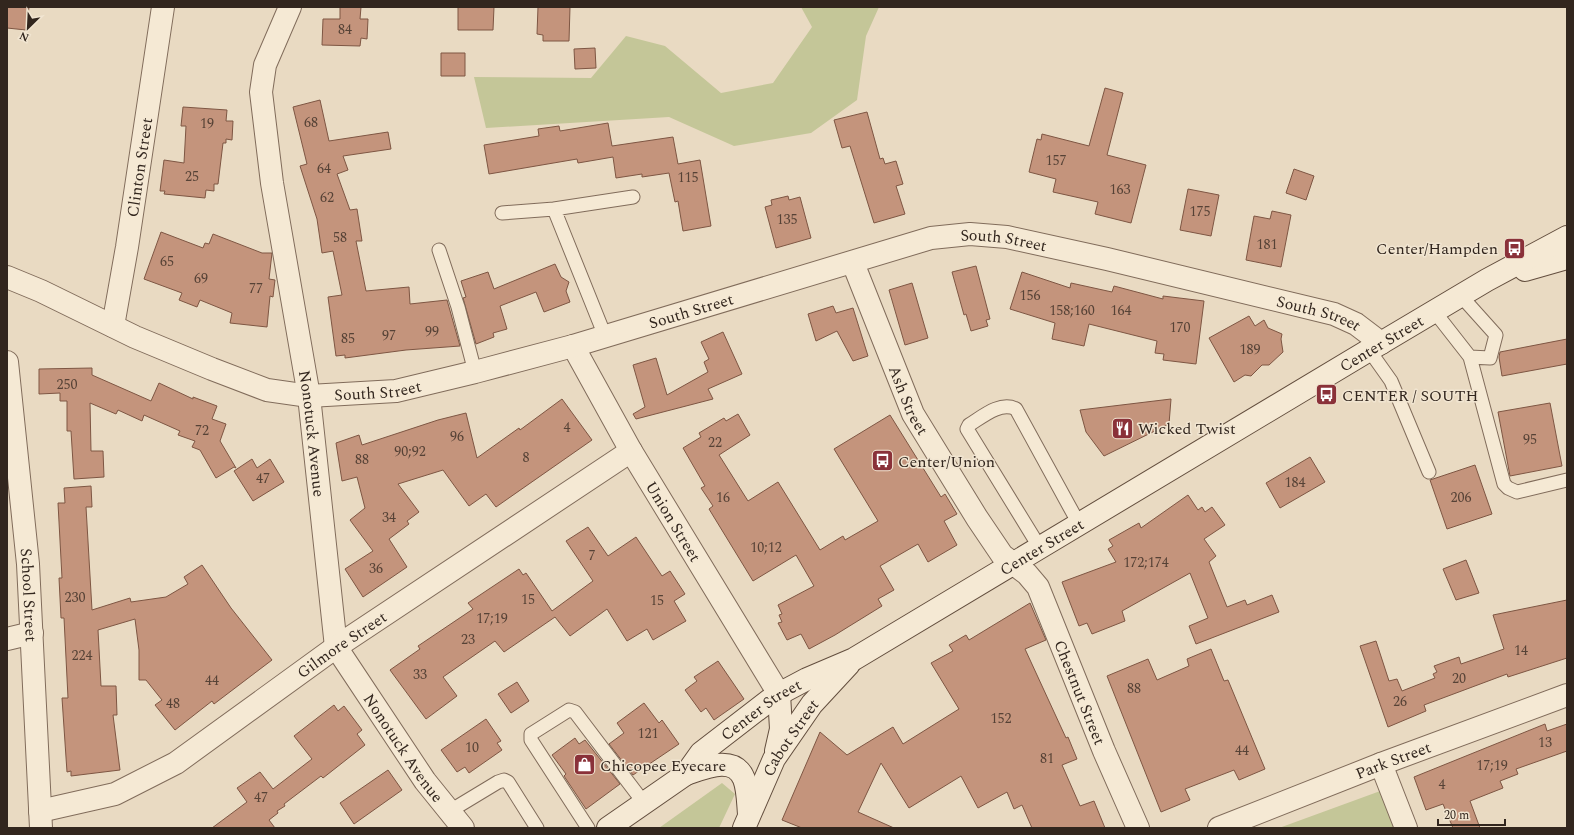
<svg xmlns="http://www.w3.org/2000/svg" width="1574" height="835" font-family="Spectral,serif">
<rect width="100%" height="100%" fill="#e9dac2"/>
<!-- green -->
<path fill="#c4c698" d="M801 7H879L866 36 857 100 811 133 734 146 669 117 486 128 474 77 591 78 626 36 665 46 721 93 773 83 812 27Z
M722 783 735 794 719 828H659Z
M1383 790 1396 828H1279Z"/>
<!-- building -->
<path fill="#c4947c" stroke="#7e5643" d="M7 7H29L26 30 7 28Z
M340 7H361L360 19H368L367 39 361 38 360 46 322 45 323 19H340Z
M458 7H494L493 30H458Z
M538 7H570L569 41H543V35L537 34Z
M595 48 596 68 575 69 574 49Z
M441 53H465V76H441Z
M1105 88 1123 93 1107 155 1146 165 1131 223 1095 214 1098 202 1053 192 1056 179 1029 172 1037 139 1041 140 1042 134 1089 146Z
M320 100 329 141 388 132 391 149 343 156 348 170 337 174 350 210 357 209 362 241H356L366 291 409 287 410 304 447 300 460 346 406 350 345 358V355L336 356 328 297 342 295 333 251 322 253 317 219 300 166 307 164 293 107Z
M183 107 227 110 226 121H233L232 140 226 139V143H223L218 184H214V191L206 190 205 198 164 194 165 191H160L164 160 184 163 186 126H181Z
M867 112 880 159 883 158 885 164 896 161 903 184 896 186 905 214 874 223 850 146 842 148 834 120Z
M608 123 612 146 673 137 678 164 700 160 711 226 683 231 678 201 675 202 669 173 642 177V174L616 178 613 157 578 163 577 159 489 174 484 145 539 136 538 129 559 126 560 131Z
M1294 169 1314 176 1306 200 1286 193Z
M1188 189 1219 195 1211 236 1180 230Z
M788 196 789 200 800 197 811 238 776 248 765 207 772 205 771 200Z
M1272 211 1291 215 1281 267 1246 260 1254 216 1270 219Z
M161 232 203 248 205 243 209 244 213 234 262 253H272L269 279 275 280 273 297 270 296 267 327 230 323 232 313 200 300 197 307 179 300 182 293 144 279Z
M555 264 561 277 569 282 566 291 570 302 544 312 536 292 500 306 507 329 493 333 494 337 476 344 463 298 466 297 461 281 488 272 494 289Z
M976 266 990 319 986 320 988 326 971 331 966 314 964 315 952 272Z
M1022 272 1070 288 1071 283 1112 292 1114 286 1163 299V296L1204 301 1196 364 1163 360 1164 354 1155 353 1157 341 1089 324 1084 346 1052 339 1055 323 1010 309Z
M912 283 928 338 905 345 889 290Z
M833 306 836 313 853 308 868 356 853 361 837 331 816 341 808 314Z
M1249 316 1255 326 1264 320 1268 328 1282 334 1281 339 1283 352 1269 365H1262L1251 376 1245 375 1234 382 1209 338Z
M723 332 742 374 708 389 713 399 636 419 633 414 645 407 633 365 656 358 667 395 708 372 704 362 709 359 701 342Z
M1567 339V364L1502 376 1499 357 1500 352Z
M92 368V375L151 401 159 383 193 399V397L217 406 212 419 226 424 220 441 236 468 234 467 216 478 200 450 192 447 195 441 178 435 180 431 144 415 142 421 118 410 116 414 90 403 91 451H103L104 477 74 479 71 431H67V401H60V393L39 394V369Z
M562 399 592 440 496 507 486 494 469 506 443 470 398 484 419 512 407 521 409 524 389 539 407 567 363 597 345 569 373 551 350 520 365 508 357 477 342 481 336 443 359 435 362 445 438 420 466 413 477 458 519 428 520 430Z
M1171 399 1169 424 1104 456 1086 432 1080 410Z
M1550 403 1562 466 1510 476 1498 412Z
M738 414 750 435 719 455 748 501 778 482 820 550 843 536 845 540 878 521 834 449 890 415 941 497 945 494 957 514 944 521 957 545 928 562 918 544 880 566 894 590 878 599 882 606 835 635 809 649 801 634 787 640 778 623 782 622 779 615 782 614 778 605 814 586 796 555 753 581 709 509 713 506 701 488 705 486 683 448 701 437 699 433 724 418 726 421Z
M1310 457 1325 482 1280 508 1266 483Z
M252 459 257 468 270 459 284 482 253 501 234 471Z
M1475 465 1492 514 1447 529 1430 480Z
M91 486 92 507H86L92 610 130 598 131 602 166 597 188 584 184 577 202 565 231 608 272 660 214 704 212 701 175 730 155 705 162 700 146 680H139V650L135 619 98 630 101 686H116L117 715H113L120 770 71 776V771L67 772 62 698H68L64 618H61L59 578H62L58 503H65L64 488Z
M1188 495 1198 510 1202 507 1205 512 1212 507 1225 525 1204 539 1216 556 1209 562 1227 607 1245 600 1247 605 1272 595 1279 612 1196 644 1189 626 1208 618 1190 573 1122 611 1125 621 1092 634 1087 623 1079 626 1062 582 1116 562 1108 549 1113 546 1109 540 1139 523 1141 528Z
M588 527 608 556 636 537 662 576 670 571 685 594 674 601 686 621 653 640 647 629 627 641 607 609 570 636 555 617 504 652 495 641 443 677 457 696 426 719 390 670 420 649 418 646 473 609 468 603 519 569 523 575 526 573 552 611 593 581 566 541Z
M1466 560 1479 593 1456 600 1443 569Z
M1567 600V658L1508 677 1507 674 1424 705 1426 711 1388 727 1360 646 1376 641 1389 681 1397 679 1402 691 1435 678 1433 674 1437 672 1434 666 1459 657 1461 664 1504 649 1493 615Z
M1030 603 1046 640 1025 649 1066 738 1068 737 1077 759 1062 765 1080 806 1094 801 1105 828H1032L1022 805 1014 809 1007 792 978 808 961 776 909 808 881 763 858 812 894 828H802L782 820 820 732 847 755 893 727 903 744 959 709 931 663 953 651 949 645 966 635 969 640Z
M1211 649 1224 681 1228 680 1265 769 1239 780 1234 770 1185 789 1190 800 1161 812 1107 676 1148 659 1157 680 1189 666 1187 659Z
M718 661 744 699 714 720 706 708 701 712 685 690 697 681 694 677Z
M517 682 529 701 511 713 498 694Z
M644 703 659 723 662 720 679 744 633 775 609 744 624 733 617 723Z
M334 705 338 711 344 706 362 730 357 734 365 745 323 778 321 776 284 804 285 806 277 811 278 813 269 820 275 828H212L247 802 237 788 260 772 273 789 312 759 294 736Z
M486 719 501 741 497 743 502 750 469 773 465 767 457 772 441 750Z
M1545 724 1547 731 1567 724V751L1516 769 1518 774 1500 781 1503 788 1470 801 1480 828H1453L1443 804 1426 810 1414 777Z
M575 738 579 744 585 740 620 784 586 809 564 776 566 774 552 755Z
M388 770 402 790 354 824 340 803Z"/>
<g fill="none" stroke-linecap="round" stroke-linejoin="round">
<defs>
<path id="service" d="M554 209 633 197
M502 213 554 209 605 336
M439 250 458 307 475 372
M1461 296 1496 335 1490 358 1470 357
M1434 311 1470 357 1504 484 1508 488 1517 492 1567 480
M1369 350 1391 381 1429 472
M1040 548 967 429 969 425C982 417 1000 401 1016 409L1079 524
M450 811 498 782 504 780 508 782 537 828
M588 828 531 740V734L569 710 575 712 644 803"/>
<g id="minor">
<path id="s1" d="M290 7 265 65 261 92 272 183 309 396 336 647 425 781 463 828"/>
<path id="s2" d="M853 263 913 414 977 518 1002 555 1027 574 1038 587 1104 751 1138 828"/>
<path id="s3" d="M113 326 127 247 163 7"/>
<path id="s4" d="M573 346 631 451 779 694"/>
<path id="s5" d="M7 362 28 564 41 828"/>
<path d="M7 639 32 633"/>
<path d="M1381 764 1406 828"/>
<path id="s6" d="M40 811 115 794 176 763 336 647 631 451"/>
<path id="s7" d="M1219 828 1381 764 1567 695"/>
</g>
<g id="tertiary">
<path id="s8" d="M7 277 41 291 135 337 212 369 267 390 309 396 396 391 475 372 573 346 931 238 970 234 1007 237 1107 259 1334 314 1356 324 1381 343"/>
</g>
<g id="secondary">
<path d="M1525 270 1567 258"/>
<path d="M776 751 781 729 779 694"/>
<path d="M686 774C704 768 734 754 744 779 748 789 748 803 749 814"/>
<path id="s9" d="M608 828 686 774 701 753 775 696 807 679 854 659 1381 343 1487 280 1567 237"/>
<path id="s10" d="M744 828 774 759 812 704 849 664"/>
</g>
</defs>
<!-- service casing -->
<use href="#service" stroke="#816c5b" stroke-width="15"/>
<!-- minor casing -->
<use href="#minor" stroke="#816c5b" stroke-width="24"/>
<!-- tertiary casing -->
<use href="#tertiary" stroke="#816c5b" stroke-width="24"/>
<!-- secondary casing -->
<use href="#secondary" stroke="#634e3e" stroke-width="24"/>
<!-- service -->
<use href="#service" stroke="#f5e9d4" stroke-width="13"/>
<!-- minor -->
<use href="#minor" stroke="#f5e9d4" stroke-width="22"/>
<!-- tertiary -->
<use href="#tertiary" stroke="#f5e9d4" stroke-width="22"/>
<!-- secondary -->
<use href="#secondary" stroke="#f5e9d4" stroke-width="22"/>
</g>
<!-- icons -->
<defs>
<symbol id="bus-square" viewBox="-11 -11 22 22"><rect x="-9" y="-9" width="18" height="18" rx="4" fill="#8a3139" stroke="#f1e5d1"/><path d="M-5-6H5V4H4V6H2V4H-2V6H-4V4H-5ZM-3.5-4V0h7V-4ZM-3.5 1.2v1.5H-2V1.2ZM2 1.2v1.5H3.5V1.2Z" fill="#fff"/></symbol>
<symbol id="restaurant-square" viewBox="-11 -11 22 22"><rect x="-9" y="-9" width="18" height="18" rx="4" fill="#8a3139" stroke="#f1e5d1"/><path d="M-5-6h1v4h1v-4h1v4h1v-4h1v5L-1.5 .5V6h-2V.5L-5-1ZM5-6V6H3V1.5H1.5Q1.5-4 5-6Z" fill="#fff"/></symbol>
<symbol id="shop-square" viewBox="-11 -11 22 22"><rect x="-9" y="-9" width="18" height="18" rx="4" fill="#8a3139" stroke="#f1e5d1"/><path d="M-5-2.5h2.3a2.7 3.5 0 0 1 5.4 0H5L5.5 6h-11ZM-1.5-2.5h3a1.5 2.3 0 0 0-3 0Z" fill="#fff"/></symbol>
</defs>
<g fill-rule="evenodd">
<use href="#bus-square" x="1502" y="236" width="25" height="25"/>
<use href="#bus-square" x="1314" y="382" width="25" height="25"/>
<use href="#restaurant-square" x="1110" y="416" width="25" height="25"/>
<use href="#bus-square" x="870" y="448" width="25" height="25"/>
<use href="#shop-square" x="572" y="752" width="25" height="25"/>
</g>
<g text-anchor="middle" stroke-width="3" stroke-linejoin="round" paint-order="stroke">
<!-- number labels -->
<g font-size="14" fill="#564236">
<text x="345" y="34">84</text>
<text x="311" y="127">68</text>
<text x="207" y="128">19</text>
<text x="1056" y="165">157</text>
<text x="324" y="173">64</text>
<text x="192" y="181">25</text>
<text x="688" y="182">115</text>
<text x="1120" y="194">163</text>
<text x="327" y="202">62</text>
<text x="1200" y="216">175</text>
<text x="787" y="224">135</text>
<text x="340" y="242">58</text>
<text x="1267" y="249">181</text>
<text x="167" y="266">65</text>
<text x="201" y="283">69</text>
<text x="256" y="293">77</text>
<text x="1030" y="300">156</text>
<text x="1072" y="315">158;160</text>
<text x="1121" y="315">164</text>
<text x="1180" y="332">170</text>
<text x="432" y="336">99</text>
<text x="389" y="340">97</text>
<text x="348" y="343">85</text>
<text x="1250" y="354">189</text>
<text x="67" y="389">250</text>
<text x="567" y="432">4</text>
<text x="202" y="435">72</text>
<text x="457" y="441">96</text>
<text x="1530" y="444">95</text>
<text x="715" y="447">22</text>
<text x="410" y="456">90;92</text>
<text x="526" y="462">8</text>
<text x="362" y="464">88</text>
<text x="263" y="483">47</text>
<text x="1295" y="487">184</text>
<text x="723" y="502">16</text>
<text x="1461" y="502">206</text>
<text x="389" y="522">34</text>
<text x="766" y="552">10;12</text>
<text x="592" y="560">7</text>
<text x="1146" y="567">172;174</text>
<text x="376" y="573">36</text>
<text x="75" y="602">230</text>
<text x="528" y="604">15</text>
<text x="657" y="605">15</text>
<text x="492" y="623">17;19</text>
<text x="468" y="644">23</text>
<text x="1521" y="655">14</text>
<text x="82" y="660">224</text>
<text x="420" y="679">33</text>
<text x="1459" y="683">20</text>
<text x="212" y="685">44</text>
<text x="1134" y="693">88</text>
<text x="1400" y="706">26</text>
<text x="173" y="708">48</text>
<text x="1001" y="723">152</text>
<text x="648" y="738">121</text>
<text x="1545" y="747">13</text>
<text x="472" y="752">10</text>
<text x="1242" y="755">44</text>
<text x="1047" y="763">81</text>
<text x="1492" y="770">17;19</text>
<text x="1442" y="789">4</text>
<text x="261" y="802">47</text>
</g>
<!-- street labels -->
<g font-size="16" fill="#32261e" stroke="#f1e5d1">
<text dy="6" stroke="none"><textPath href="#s3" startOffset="161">Clinton Street</textPath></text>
<text dy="6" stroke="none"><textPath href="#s8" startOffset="1043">South Street</textPath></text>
<text dy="6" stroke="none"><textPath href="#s8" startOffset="719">South Street</textPath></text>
<text dy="6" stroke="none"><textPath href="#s8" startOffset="1367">South Street</textPath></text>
<text dy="6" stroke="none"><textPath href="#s9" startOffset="916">Center Street</textPath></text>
<text dy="6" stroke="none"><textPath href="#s8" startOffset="395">South Street</textPath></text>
<text dy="6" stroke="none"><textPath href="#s2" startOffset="148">Ash Street</textPath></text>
<text dy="6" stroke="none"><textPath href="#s1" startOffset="436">Nonotuck Avenue</textPath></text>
<text dy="6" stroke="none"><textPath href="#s4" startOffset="202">Union Street</textPath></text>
<text dy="6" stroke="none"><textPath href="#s9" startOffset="520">Center Street</textPath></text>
<text dy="6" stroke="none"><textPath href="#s5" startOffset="234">School Street</textPath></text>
<text dy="6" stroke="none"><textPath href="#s6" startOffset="349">Gilmore Street</textPath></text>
<text dy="6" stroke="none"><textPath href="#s2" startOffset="491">Chestnut Street</textPath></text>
<text dy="6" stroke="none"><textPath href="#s9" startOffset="195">Center Street</textPath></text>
<text dy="6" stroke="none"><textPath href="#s10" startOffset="102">Cabot Street</textPath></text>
<text dy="6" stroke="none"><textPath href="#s1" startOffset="772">Nonotuck Avenue</textPath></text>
<text dy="6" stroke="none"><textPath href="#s7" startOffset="187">Park Street</textPath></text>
</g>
<!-- poi labels -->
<g font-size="16" fill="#32261e" stroke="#f1e5d1" text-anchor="start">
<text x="1498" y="254" text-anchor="end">Center/Hampden</text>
<text x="1342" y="401">CENTER / SOUTH</text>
<text x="1138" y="434">Wicked Twist</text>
<text x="898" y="467">Center/Union</text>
<text x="600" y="771">Chicopee Eyecare</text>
</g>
</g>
<!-- border -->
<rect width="1574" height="835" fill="none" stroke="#32261e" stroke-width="16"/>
<!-- north arrow -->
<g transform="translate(28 28) rotate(204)" stroke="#f1e5d1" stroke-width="3" paint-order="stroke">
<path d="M0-3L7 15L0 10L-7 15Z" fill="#32261e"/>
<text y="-6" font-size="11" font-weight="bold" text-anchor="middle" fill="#32261e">N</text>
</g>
<!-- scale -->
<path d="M1438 819v6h67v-6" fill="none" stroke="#32261e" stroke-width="2"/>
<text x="1444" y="819" font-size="12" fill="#32261e" stroke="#f1e5d1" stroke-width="3" paint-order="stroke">20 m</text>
</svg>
